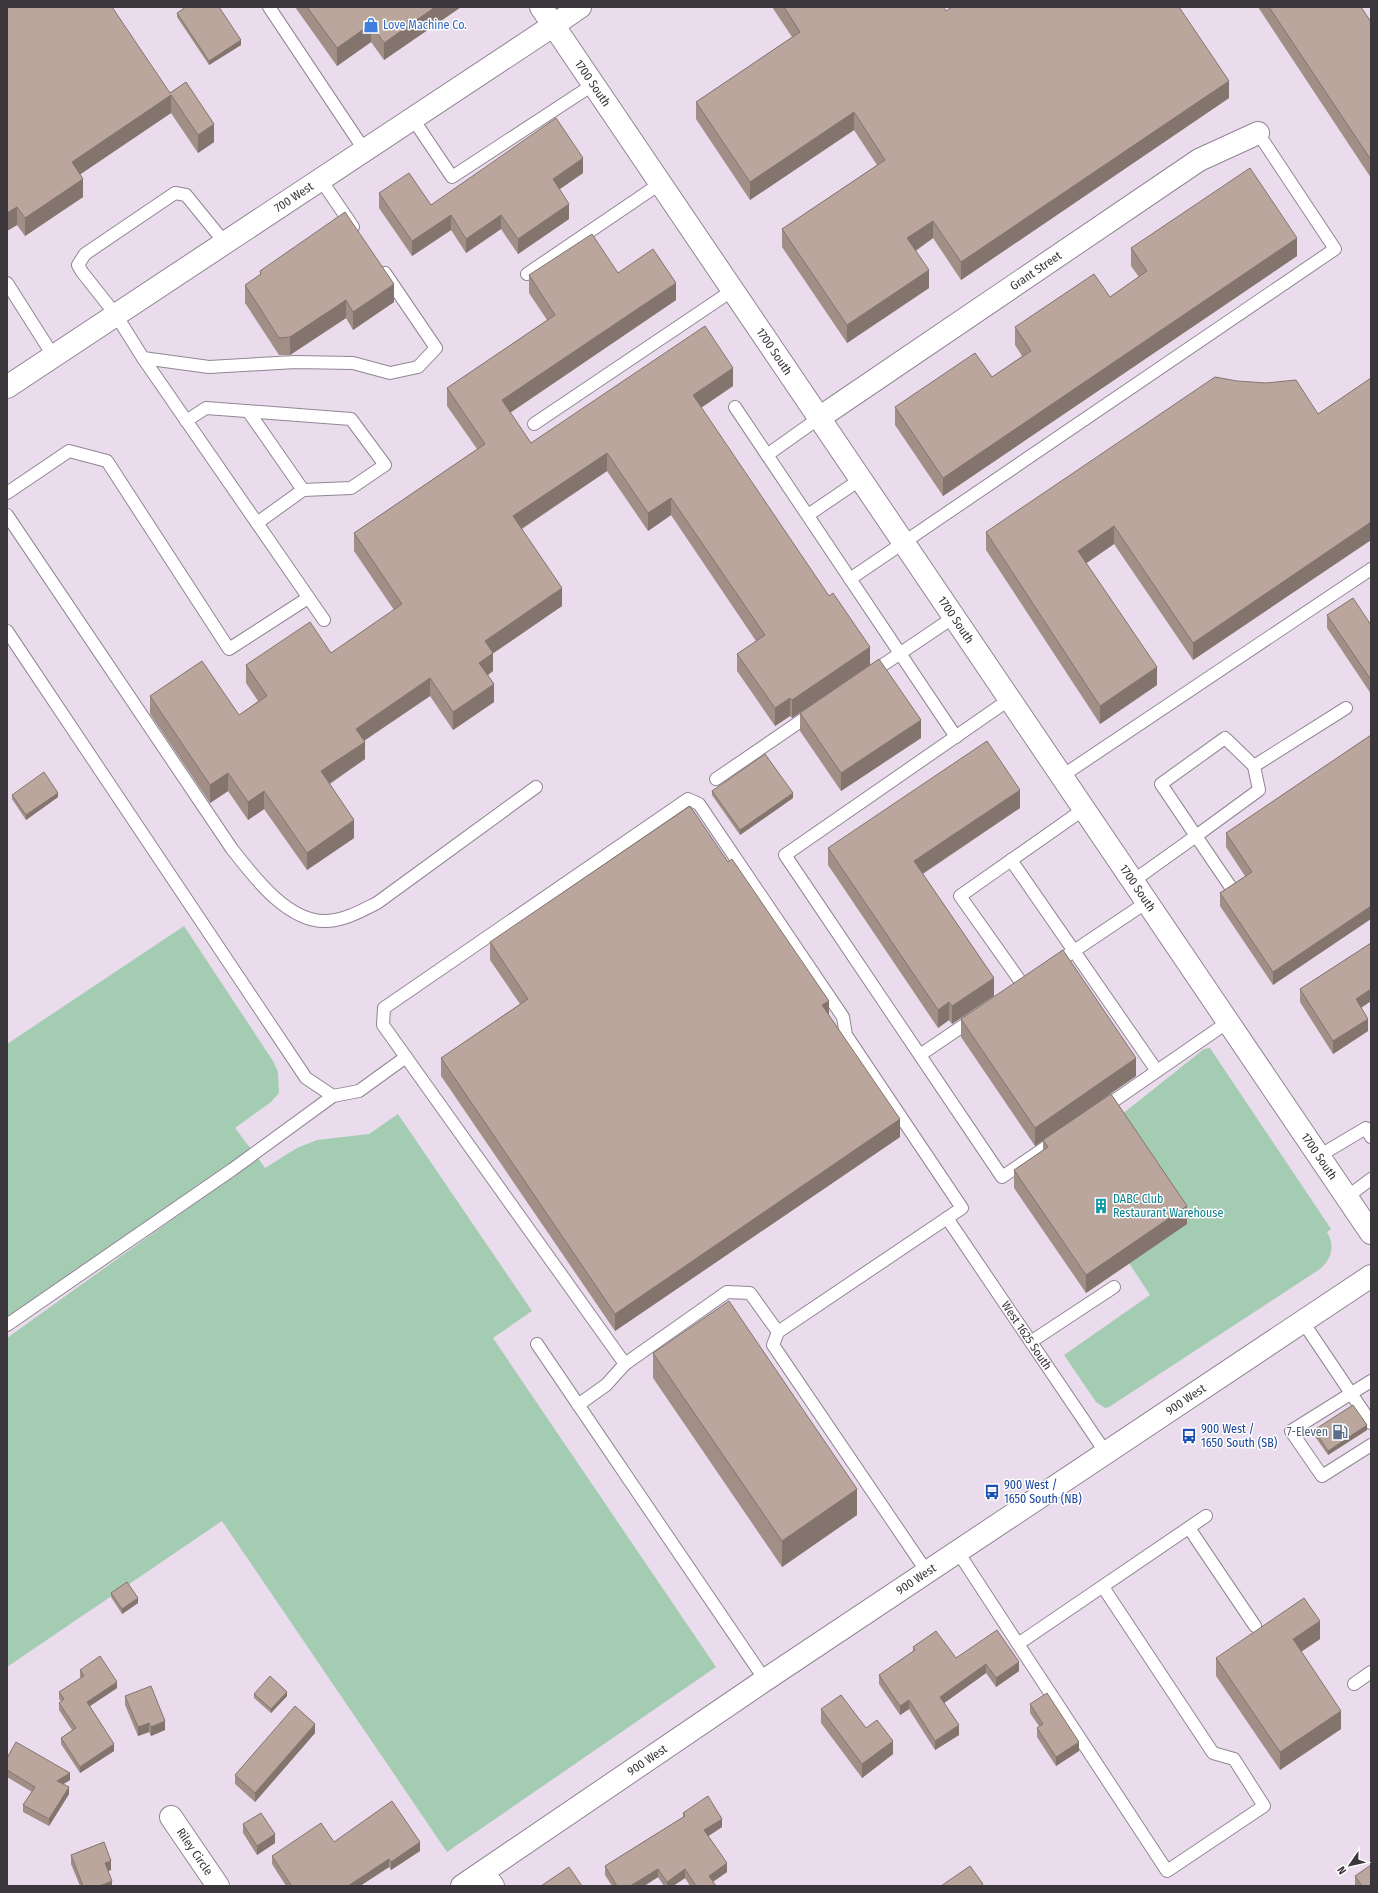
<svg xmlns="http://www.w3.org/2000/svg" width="1378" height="1893" font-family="'Fira Sans Condensed',sans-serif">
<rect width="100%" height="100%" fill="#eadced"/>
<!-- green -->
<path fill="#a4ccb2" d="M184 926 273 1061 278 1072 279 1093 271 1102 235 1128 251 1149 7 1319V1044Z
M1210 1048 1331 1229 1327 1232C1335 1245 1332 1259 1320 1269L1109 1407 1105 1408 1096 1402 1064 1355 1150 1295 1129 1263 1187 1224 1116 1119 1204 1049Z
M398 1114 532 1311 493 1338 716 1667 447 1852 222 1521 7 1667V1338L258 1158 265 1168 297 1148 317 1140 369 1134Z"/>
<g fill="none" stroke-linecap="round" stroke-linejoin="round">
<defs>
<g id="service">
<path d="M269 7 365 151"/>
<path d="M413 119 452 177 594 84"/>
<path d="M321 180 353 227"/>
<path d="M225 243 186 195 175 193 85 254 78 265 82 272 116 315 143 358 209 367 295 362 353 363 390 373 418 367 436 348 385 273"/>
<path d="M527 274 661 183"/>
<path d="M7 283 54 357"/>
<path d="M143 358 324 620"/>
<path d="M735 407 956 737"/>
<path d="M186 421 206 408 351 419 385 465 351 488 303 490 248 411"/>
<path d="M534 424 733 290"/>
<path d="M767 455 819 418"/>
<path d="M7 493 69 451 107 461 229 649 308 598"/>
<path d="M7 515 232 849C254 877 288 923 327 921 345 920 361 911 377 903L536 787"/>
<path d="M808 515 861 479"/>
<path d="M257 523 303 490"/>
<path d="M850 579 1335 249 1258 133"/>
<path d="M7 631 306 1078 333 1096 359 1091 406 1057"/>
<path d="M871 673 954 617"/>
<path d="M1010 699 785 855 1002 1177 1055 1141"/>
<path d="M1062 776 1371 569"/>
<path d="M716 779 814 712"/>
<path d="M1011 860 1157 1071"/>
<path d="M1133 881 1196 836 1161 784 1225 738 1254 766 1346 708"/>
<path d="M1230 886 1196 836 1259 790 1254 766"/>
<path d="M1053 965 1147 902"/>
<path d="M1023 985 960 896 1084 809"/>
<path d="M920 1055 973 1019"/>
<path d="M1102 1109 1228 1022"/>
<path d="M1319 1156 1366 1128 1371 1137"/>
<path d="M1347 1197 1371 1179"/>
<path id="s1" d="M947 1218 1106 1453"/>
<path d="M1303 1322 1371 1423"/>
<path d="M7 1325 233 1169 333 1096"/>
<path d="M778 1332 750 1293 727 1292 625 1364 383 1025 384 1008 688 799 699 804 843 1017 846 1035 962 1208 778 1332 773 1345 927 1572"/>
<path d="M1032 1341 1114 1287"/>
<path d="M537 1344 765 1680"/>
<path d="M1371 1381 1291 1431 1322 1476 1371 1445"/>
<path d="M578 1405 606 1385 625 1364"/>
<path d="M1189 1528 1255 1626"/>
<path d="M958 1552 1018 1644 1206 1516"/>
<path d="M1018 1644 1167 1871 1264 1806 1234 1759 1213 1753 1103 1587"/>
<path d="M1354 1684 1371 1672"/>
</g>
<g id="minor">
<path id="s2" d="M7 387 554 25"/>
<path id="s3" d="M819 418 1199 160 1258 133"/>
<path id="s4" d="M171 1817 218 1886"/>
<path d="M483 1872 493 1886"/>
</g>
<g id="tertiary">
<path id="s5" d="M541 7 1371 1233"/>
<path d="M554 25 580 7"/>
</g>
<g id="secondary">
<path id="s6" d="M462 1886 765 1680 1371 1276"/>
</g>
</defs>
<!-- service casing -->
<use href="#service" stroke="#928595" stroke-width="14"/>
<!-- minor casing -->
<use href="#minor" stroke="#928595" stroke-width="24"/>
<!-- tertiary casing -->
<use href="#tertiary" stroke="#928595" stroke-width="24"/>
<!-- secondary casing -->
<use href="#secondary" stroke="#928595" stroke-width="24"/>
<!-- service -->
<use href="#service" stroke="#fff" stroke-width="12"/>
<!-- minor -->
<use href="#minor" stroke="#fff" stroke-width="22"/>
<!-- tertiary -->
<use href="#tertiary" stroke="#fff" stroke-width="22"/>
<!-- secondary -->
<use href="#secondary" stroke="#fff" stroke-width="22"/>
</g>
<!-- wall -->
<path fill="#a18f87" d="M7 7 170 93 214 142 198 153 171 113 80 174 83 197 25 236 17 225 7 231Z
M295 7H461L384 60 371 42 337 66Z
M772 7H943L946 11 1229 98 961 280 933 238 916 251 929 288 847 343 782 247V229L877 165 854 130 750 200 696 119V102L792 37Z
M1258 7H1361L1371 22V178Z
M177 13 241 45 209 65 177 17Z
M583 173 559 189 569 219 518 254 501 229 466 253 451 230 412 256 379 208V193L431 205Z
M1131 248 1297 256 943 496 895 425V407L992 377 1022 356 1015 345V327L1110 297 1139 277 1131 266Z
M260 271 394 302 353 330 346 318 290 355H279L245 303V285L260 275Z
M618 273 676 300 510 413 531 443 733 386 701 408 870 665 792 718 790 716 775 726 737 671V654L756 641 671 515 648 531 607 471 522 529 562 606 493 653V671L488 675 494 702 453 730 430 696 364 741 365 759 330 784 354 838 307 870 264 809 248 820 228 791 210 803 150 714V696L239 715 258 701 246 683V665L331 653 394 610 354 551V533L477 449 447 406V388L547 320 529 293V275Z
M1371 378V540L1193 660 1114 544 1086 563 1157 685 1100 724 986 550V532L1318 414Z
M1327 615 1371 625V694L1327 628Z
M800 713 921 738 841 791 800 731Z
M1371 735 1273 985 1220 906V893L1245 876 1226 847V833Z
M712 791 793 798 740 835 712 795Z
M12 795 58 797 26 820 12 799Z
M1020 808 923 874 994 978 952 1024 949 1020 938 1028 828 865V848Z
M490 942 829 1015 900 1137 615 1331 441 1076V1058L520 1004 490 960Z
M1371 943V1001L1361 1008 1368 1031 1333 1054 1300 1002V989Z
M961 1019 1136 1076 1035 1146 961 1037Z
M1043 1140 1187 1224 1086 1293 1014 1188V1170L1043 1150Z
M653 1353 857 1515 782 1567 653 1378Z
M1314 1430H1367L1328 1455 1314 1435Z
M111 1593 138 1603 122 1614 111 1597Z
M1320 1639 1301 1652 1341 1729 1280 1770 1216 1676V1658Z
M913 1647 956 1658 1019 1671 996 1687 986 1673 944 1703 959 1735 935 1750 909 1709 900 1715 879 1684V1675L913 1651Z
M80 1670 117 1688 90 1706 114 1751 80 1773 61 1744V1738L72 1730 59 1710V1703L61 1701 59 1699V1692L81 1678 80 1677Z
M254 1694 287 1696 271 1713 254 1698Z
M125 1696 165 1730 151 1736 149 1732 138 1736 125 1705Z
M1030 1704 1079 1751 1056 1766 1037 1737V1728L1039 1726 1030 1713Z
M821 1709 893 1754 862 1778 821 1723Z
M315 1733 255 1802 235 1784V1775Z
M7 1758 70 1780 63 1784 69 1794 49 1826 23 1812V1805L32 1792 7 1777Z
M683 1813 722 1827 708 1836 727 1872 713 1882 716 1886H690L685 1878 673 1886H664L658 1877 644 1886H612L605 1875V1866L683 1817Z
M243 1824 275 1843 257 1855 243 1833Z
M334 1842 420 1851 391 1870 389 1867 360 1886H286L272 1864V1856Z
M71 1855 111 1870 108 1871 112 1886H80L71 1864Z
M1355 1876 1371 1886H1356L1355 1885Z"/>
<!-- shaded-wall -->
<path fill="#83746e" d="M435 7H461L384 60V43Z
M371 24V42L337 66V48Z
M241 40V45L209 65V61Z
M1229 81V98L961 280V262Z
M171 95V113L72 180V162Z
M854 112V130L750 200V182Z
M214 124V142L198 153V135Z
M583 158V173L553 194V179Z
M83 179V197L25 236V218Z
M569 204V219L518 254V239Z
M17 207V225L7 231V213Z
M451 215V230L412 256V241Z
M501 215V229L466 253V239Z
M933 221V238L907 256V238Z
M1297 238V256L943 496V478Z
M929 270V288L847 343V325Z
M676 283V300L502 418V400Z
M394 284V302L353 330V312Z
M346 300V318L290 355V337Z
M733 368V386L693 413V395Z
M607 453V471L513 534V516Z
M671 498V515L648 531V513Z
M1371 522V540L1193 660V643Z
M1114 526V544L1078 569V551Z
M562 588V606L485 659V641Z
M870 647V665L792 718V700Z
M493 653V671L479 681V663Z
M1157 667V685L1100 724V706Z
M430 678V696L356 746V729Z
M494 684V702L453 730V712Z
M790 698V716L775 726V708Z
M921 720V738L841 791V773Z
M365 742V759L321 789V771Z
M228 773V791L210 803V785Z
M1020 790V808L914 879V861Z
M264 791V809L248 820V802Z
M58 793V797L26 820V815Z
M793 793V798L740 835V830Z
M354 820V838L307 870V853Z
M1371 906V919L1273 985V972Z
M994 978V996L952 1024V1006Z
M1371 989V1001L1356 1011V999Z
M829 1001V1018L822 1005Z
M949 1002V1020L938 1028V1010Z
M1368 1019V1031L1333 1054V1041Z
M1136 1058V1076L1035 1146V1128Z
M900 1119V1137L615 1331V1314Z
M1187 1206V1224L1086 1293V1275Z
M1367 1425V1430L1328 1455V1451Z
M857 1489V1515L782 1567V1541Z
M138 1598V1603L122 1614V1609Z
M1320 1621V1639L1293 1657V1639Z
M1019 1662V1671L996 1687V1678Z
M986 1664V1673L940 1706V1697Z
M117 1682V1688L87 1708V1702Z
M287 1692V1696L271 1713V1709Z
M909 1700V1709L900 1715V1706Z
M1341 1711V1729L1280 1770V1752Z
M165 1721V1730L151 1736V1727Z
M149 1723V1732L138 1736V1727Z
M315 1724V1733L255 1802V1793Z
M959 1725V1735L935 1750V1741Z
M893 1741V1754L862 1778V1764Z
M1079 1742V1751L1056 1766V1757Z
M114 1744V1751L80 1773V1767Z
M70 1773V1780L57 1788V1781Z
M69 1787V1794L49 1826V1819Z
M722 1819V1827L704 1839V1830Z
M275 1834V1843L257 1855V1846Z
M420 1842V1851L391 1870V1862Z
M389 1859V1867L360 1886H348Z
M111 1861V1870L105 1872V1863Z
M727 1863V1872L709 1884V1876Z
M658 1869V1877L644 1886H630Z
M685 1869V1878L673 1886H667V1882Z
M112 1881V1886H100Z"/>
<!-- building -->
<path fill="#bba69d" stroke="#83746e" d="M7 7H112L170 93 186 82 214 124 198 135 171 95 72 162 83 179 25 218 17 207 7 213Z
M186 7H219L241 40 209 61 177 13Z
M307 7H435L384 43 371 24 337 48Z
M784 7H943L946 11 952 7H1179L1229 81 961 262 933 221 907 238 929 270 847 325 782 229 885 160 854 112 750 182 696 102 800 32Z
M1269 7H1361L1371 22V160Z
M556 118 583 158 553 179 569 204 518 239 501 215 466 239 451 215 412 241 379 193 409 173 431 205Z
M1250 168 1297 238 943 478 895 407 975 353 992 377 1031 351 1015 327 1094 274 1110 297 1147 271 1131 248Z
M345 212 394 284 353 312 346 300 290 337 279 338 245 285 261 274 260 271Z
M592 234 618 273 653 249 676 283 502 400 531 443 705 326 733 368 693 395 829 596 833 593 870 647 792 700 790 698 775 708 737 654 765 635 671 498 648 513 607 453 513 516 562 588 485 641 493 653 479 663 494 684 453 712 430 678 356 729 365 742 321 771 354 820 307 853 264 791 248 802 228 773 210 785 150 696 202 661 239 715 267 696 246 665 310 622 331 653 402 604 354 533 485 444 447 388 555 315 529 275Z
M1215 377 1237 381 1266 383 1296 380 1318 414 1371 378V522L1193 643 1114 526 1078 551 1157 667 1100 706 986 532Z
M1353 598 1371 625V680L1327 615Z
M879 659 921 720 841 773 800 713Z
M1371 735V906L1273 972 1220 893 1252 872 1226 833Z
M987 741 1020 790 914 861 994 978 952 1006 949 1002 938 1010 828 848Z
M765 754 793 793 740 830 712 791Z
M44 772 58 793 26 815 12 795Z
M690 806 728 862 732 859 829 1001 822 1005 900 1119 615 1314 441 1058 528 999 490 942Z
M1371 943V989L1356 999 1368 1019 1333 1041 1300 989Z
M1063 950 1136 1058 1035 1128 961 1019Z
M1111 1094 1187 1206 1086 1275 1014 1170 1048 1147 1043 1140Z
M729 1301 857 1489 782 1541 653 1353Z
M1353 1405 1367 1425 1328 1451 1314 1430Z
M127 1582 138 1598 122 1609 111 1593Z
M1304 1598 1320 1621 1293 1639 1341 1711 1280 1752 1216 1658Z
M997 1630 1019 1662 996 1678 986 1664 940 1697 959 1725 935 1741 909 1700 900 1706 879 1675 915 1650 913 1647 936 1631 956 1658Z
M100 1656 117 1682 87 1702 114 1744 80 1767 61 1738 76 1728 59 1703 64 1699 59 1692 84 1676 80 1670Z
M270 1676 287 1692 271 1709 254 1694Z
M151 1686 165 1721 151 1727 149 1723 138 1727 125 1696Z
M1047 1693 1079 1742 1056 1757 1037 1728 1043 1724 1030 1704Z
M841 1695 866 1728 877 1720 893 1741 862 1764 821 1709Z
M295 1706 315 1724 255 1793 235 1775Z
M16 1742 70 1773 57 1781 69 1787 49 1819 23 1805 35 1787 7 1770V1758Z
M708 1796 722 1819 704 1830 727 1863 709 1876 716 1886H696L685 1869 667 1882 658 1869 630 1886H617L605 1866 685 1816 683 1813Z
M392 1801 420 1842 391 1862 389 1859 348 1886H289L291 1885 272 1856 321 1823 334 1842Z
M261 1813 275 1834 257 1846 243 1824Z
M104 1842 111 1861 105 1863 112 1881 100 1886H83L71 1855Z
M1371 1865V1886H1362L1355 1876Z
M970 1866 983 1884 980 1886H941Z
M569 1867 582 1886H541Z"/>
<!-- icons -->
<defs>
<symbol id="shop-bare" viewBox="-9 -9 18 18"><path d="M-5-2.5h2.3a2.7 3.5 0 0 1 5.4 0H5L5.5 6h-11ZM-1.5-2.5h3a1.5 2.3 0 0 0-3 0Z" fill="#3f7fe0" stroke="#fff" stroke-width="2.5" paint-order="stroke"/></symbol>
<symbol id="building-bare" viewBox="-9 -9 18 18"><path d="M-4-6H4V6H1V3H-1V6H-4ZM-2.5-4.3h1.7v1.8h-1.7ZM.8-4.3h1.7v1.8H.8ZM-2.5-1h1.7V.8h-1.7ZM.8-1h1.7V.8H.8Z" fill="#0f9aa8" stroke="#fff" stroke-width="2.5" paint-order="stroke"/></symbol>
<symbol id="fuel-bare" viewBox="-9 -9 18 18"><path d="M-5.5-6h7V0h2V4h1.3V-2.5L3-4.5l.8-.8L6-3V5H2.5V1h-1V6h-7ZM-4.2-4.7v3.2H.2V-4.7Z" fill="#5c6f8a" stroke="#fff" stroke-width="2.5" paint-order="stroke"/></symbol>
<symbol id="bus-bare" viewBox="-9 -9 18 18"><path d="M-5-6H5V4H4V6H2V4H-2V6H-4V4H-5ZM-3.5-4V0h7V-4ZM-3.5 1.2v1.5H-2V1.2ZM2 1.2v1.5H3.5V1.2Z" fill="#1a4fb4" stroke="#fff" stroke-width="2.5" paint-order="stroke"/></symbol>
</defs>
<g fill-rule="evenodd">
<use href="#shop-bare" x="360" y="14" width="22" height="22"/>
<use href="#building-bare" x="1090" y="1195" width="22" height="22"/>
<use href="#fuel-bare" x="1329" y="1421" width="22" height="22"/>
<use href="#bus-bare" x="1178" y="1425" width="22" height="22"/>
<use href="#bus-bare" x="981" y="1481" width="22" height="22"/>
</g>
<g text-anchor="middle" stroke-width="3" stroke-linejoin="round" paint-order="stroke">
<!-- shop labels -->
<g font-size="12" fill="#366cbe" stroke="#fff" text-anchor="start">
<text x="383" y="29">Love Machine Co.</text>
</g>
<!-- street labels -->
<g font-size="12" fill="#3b353c" stroke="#fff">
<text dy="4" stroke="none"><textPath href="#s5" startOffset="92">1700 South</textPath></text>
<text dy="4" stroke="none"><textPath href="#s2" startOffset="344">700 West</textPath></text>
<text dy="4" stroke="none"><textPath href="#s3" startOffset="262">Grant Street</textPath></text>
<text dy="4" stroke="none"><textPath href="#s5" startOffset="416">1700 South</textPath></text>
<text dy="4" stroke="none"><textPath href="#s5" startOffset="740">1700 South</textPath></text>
<text dy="4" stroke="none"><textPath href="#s5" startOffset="1064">1700 South</textPath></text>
<text dy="4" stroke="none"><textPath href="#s5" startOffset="1388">1700 South</textPath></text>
<text dy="4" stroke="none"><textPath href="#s1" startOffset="142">West 1625 South</textPath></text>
<text dy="4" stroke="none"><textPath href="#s6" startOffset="872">900 West</textPath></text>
<text dy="4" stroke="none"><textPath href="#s6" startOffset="548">900 West</textPath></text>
<text dy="4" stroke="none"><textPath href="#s6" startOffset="224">900 West</textPath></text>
<text dy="4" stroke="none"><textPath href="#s4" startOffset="42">Riley Circle</textPath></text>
</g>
<!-- culture labels -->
<g font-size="12" fill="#0d838f" stroke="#fff" text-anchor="start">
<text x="1113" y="1203">DABC Club<tspan x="1113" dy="14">Restaurant Warehouse</tspan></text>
</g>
<!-- transit labels -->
<g font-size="12" fill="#164399" stroke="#fff" text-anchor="start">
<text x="1201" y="1433">900 West /<tspan x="1201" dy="14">1650 South (SB)</tspan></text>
<text x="1004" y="1489">900 West /<tspan x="1004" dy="14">1650 South (NB)</tspan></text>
</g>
<!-- service labels -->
<g font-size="12" fill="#4e5e75" stroke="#fff" text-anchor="end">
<text x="1328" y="1436">7-Eleven</text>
</g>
</g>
<!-- border -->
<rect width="1378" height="1893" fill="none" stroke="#3b353c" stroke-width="16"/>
<!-- north arrow -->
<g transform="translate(1350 1865) rotate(236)" stroke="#ffffff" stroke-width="3" paint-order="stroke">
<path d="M0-3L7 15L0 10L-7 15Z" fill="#3b353c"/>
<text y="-6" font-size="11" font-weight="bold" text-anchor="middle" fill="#3b353c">N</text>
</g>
</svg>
